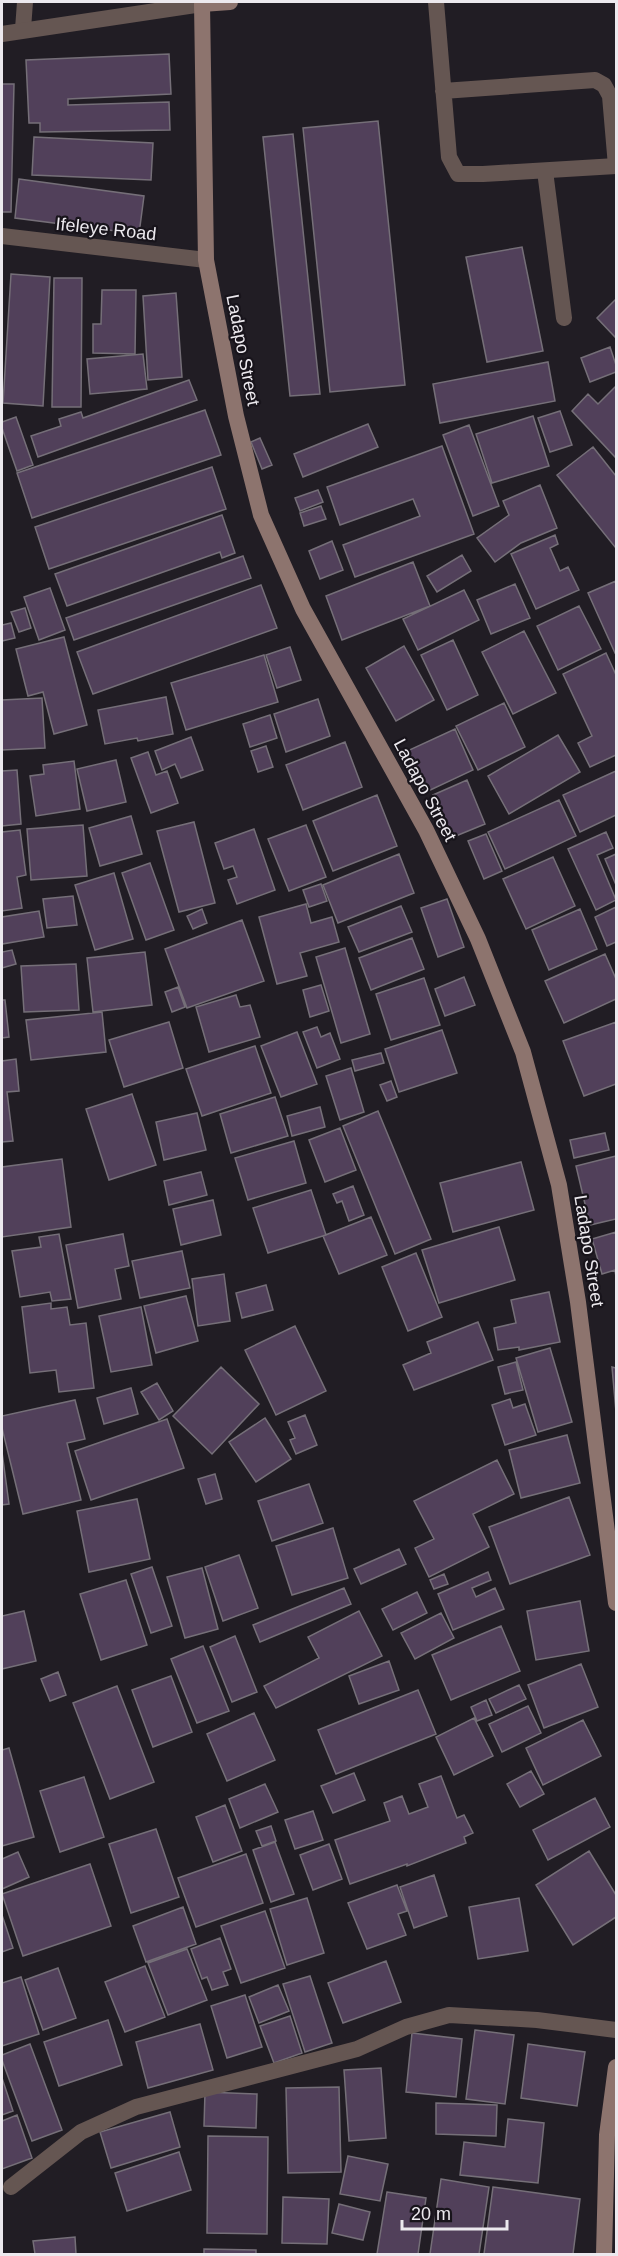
<svg xmlns="http://www.w3.org/2000/svg" width="618" height="2256" font-family="Arial,sans-serif">
<rect width="100%" height="100%" fill="#211d24"/>
<!-- building -->
<path fill="#51405a" stroke="#756f78" stroke-width="1.5" d="M169 54 171 94 68 99V105L169 102 170 130 40 132V123H29L26 60Z
M2 84H14L11 212H2Z
M378 121 405 385 330 392 303 128Z
M293 134 320 394 290 396 263 137Z
M34 137 153 143 151 180 32 175Z
M19 179 144 196 139 234 15 218Z
M522 247 543 351 487 362 466 257Z
M11 274 50 277 43 406 3 403Z
M54 278H82L81 407H52Z
M102 290H136L135 354 93 353V324H101Z
M176 293 182 377 148 380 143 296Z
M616 299V338L597 318Z
M610 347 616 365V372L590 382 581 358Z
M143 354 147 389 90 394 87 359Z
M548 362 555 401 440 423 433 384Z
M189 380 197 400 38 457 31 436 61 426 59 419 81 412 83 418Z
M616 386V458L572 411 588 394 598 404Z
M205 410 221 455 32 518 17 473Z
M560 411 572 445 550 452 538 418Z
M533 416 549 466 492 483 476 434Z
M16 417 33 465 17 471 2 428V422Z
M368 424 378 447 303 477 294 454Z
M469 425 499 506 473 516 443 435Z
M260 438 272 465 262 469 251 442Z
M442 446 474 534 355 577 343 545 420 516 413 499 340 525 327 487Z
M593 447 616 476V546L615 547 557 475Z
M212 467 226 509 49 569 35 527Z
M540 485 557 528 521 543 495 562 477 538 509 515 503 501Z
M318 490 323 502 300 511 295 498Z
M321 506 326 519 304 526 300 513Z
M222 515 235 553 222 558 220 552 67 606 55 574Z
M555 535 558 544 550 548 560 571 568 567 579 590 536 609 511 554Z
M332 541 343 570 320 579 309 551Z
M462 555 471 571 437 592 427 576Z
M243 556 251 578 74 640 66 618Z
M413 562 430 606 342 640 326 596Z
M616 581V652L615 653 588 593Z
M515 584 530 618 491 634 477 600Z
M261 585 277 628 93 694 77 652Z
M50 588 65 630 39 640 24 597Z
M464 590 479 620 418 650 403 619Z
M579 606 601 649 558 670 537 626Z
M25 608 31 628 19 632 11 612Z
M11 623 15 638 2 641V625Z
M524 631 556 693 513 714 482 652Z
M64 637 87 725 54 734 43 692 28 696 16 649Z
M453 640 478 695 447 710 421 655Z
M404 646 434 700 396 721 366 668Z
M290 647 301 680 277 688 266 655Z
M606 653 616 675V755L590 767 578 743 592 736 563 674Z
M264 655 278 702 186 730 171 683Z
M166 697 173 734 138 741 137 738 105 744 98 710Z
M42 698 45 748 2 750V700Z
M318 699 330 736 286 752 274 714Z
M504 703 525 747 478 770 456 726Z
M270 715 277 738 250 747 243 724Z
M455 729 473 770 424 793 405 752Z
M558 735 580 772 509 814 488 776Z
M191 737 203 770 181 778 175 764 162 770 155 751Z
M345 742 362 787 303 810 286 765Z
M266 746 273 767 258 772 251 751Z
M148 752 156 775 167 771 178 803 151 813 131 758Z
M116 760 126 802 87 811 77 769Z
M74 761 80 809 36 816 30 776 44 774 43 765Z
M17 770 21 824 2 826V771Z
M616 771V815L580 832 563 795Z
M467 780 485 824 451 838 433 795Z
M377 795 397 846 333 871 313 821Z
M559 800 576 836 505 869 488 832Z
M131 816 142 854 100 866 89 828Z
M194 822 215 903 179 912 157 831Z
M83 825 87 876 31 880 27 829Z
M306 825 326 877 289 891 268 839Z
M254 829 275 890 237 904 228 880 237 877 233 866 224 869 215 843Z
M20 830 26 875 17 877 22 908 2 911V832Z
M606 832 613 848 597 855 616 900 596 910 568 849Z
M486 834 502 871 484 879 468 841Z
M399 854 414 893 338 923 323 885Z
M616 854V885L605 859Z
M553 857 575 906 526 929 503 879Z
M150 863 174 930 146 940 122 873Z
M114 873 133 939 95 950 75 885Z
M321 884 327 901 309 907 303 890Z
M73 896 77 925 47 928 43 899Z
M447 899 464 947 438 957 421 908Z
M306 904 311 923 332 917 339 942 300 953 307 976 277 984 259 917Z
M401 906 412 932 359 952 348 927Z
M616 907V942L607 946 595 917Z
M202 909 207 923 193 929 187 916Z
M580 909 597 949 549 970 532 930Z
M39 911 44 937 2 944V917Z
M242 920 264 981 187 1008 165 949Z
M412 938 424 969 371 990 359 958Z
M345 948 370 1034 341 1043 316 957Z
M12 950 16 964 2 968V952Z
M145 952 152 1005 93 1012 87 958Z
M605 954 616 979V999L564 1023 545 981Z
M76 964 79 1010 24 1012 21 966Z
M464 977 475 1005 445 1016 435 989Z
M424 978 440 1025 391 1040 376 994Z
M321 985 329 1011 310 1017 303 990Z
M178 987 185 1007 172 1012 165 992Z
M236 995 240 1007 250 1005 260 1037 209 1052 196 1007Z
M2 1000H5L9 1037 2 1038Z
M102 1012 106 1052 31 1060 26 1020Z
M169 1022 183 1068 124 1087 109 1040Z
M616 1022V1084L584 1096 563 1041Z
M317 1027 321 1037 330 1033 340 1059 317 1068 303 1032Z
M442 1030 457 1073 399 1092 385 1049Z
M297 1032 317 1084 281 1097 261 1046Z
M255 1046 271 1093 202 1116 186 1069Z
M381 1053 384 1063 355 1071 352 1060Z
M16 1059 19 1091 7 1092 13 1141 2 1142V1061Z
M351 1068 364 1112 340 1120 326 1076Z
M391 1081 397 1097 387 1101 380 1085Z
M132 1094 156 1165 109 1180 86 1109Z
M275 1097 288 1136 231 1153 220 1114Z
M320 1107 325 1127 292 1136 287 1116Z
M378 1111 431 1239 395 1254 343 1126Z
M197 1113 206 1150 164 1160 156 1122Z
M340 1128 356 1170 325 1182 309 1140Z
M605 1133 609 1150 574 1158 570 1140Z
M294 1141 306 1183 248 1200 235 1158Z
M616 1156V1219L590 1225 576 1166Z
M62 1159 71 1227 2 1237V1167Z
M521 1162 534 1210 453 1232 440 1183Z
M201 1172 207 1195 169 1205 164 1181Z
M353 1186 364 1215 349 1221 342 1201 337 1203 333 1194Z
M311 1190 326 1235 268 1253 253 1208Z
M213 1200 221 1235 181 1245 173 1209Z
M371 1217 387 1255 339 1274 323 1236Z
M499 1227 515 1280 439 1303 422 1250Z
M616 1232V1277L615 1270 602 1274 592 1239Z
M59 1234 71 1299 52 1301 50 1292 20 1297 12 1251 41 1247 39 1237Z
M123 1234 129 1266 115 1269 121 1299 78 1308 66 1245Z
M182 1251 190 1288 140 1298 132 1261Z
M416 1253 442 1317 408 1331 382 1267Z
M224 1274 230 1321 198 1326 192 1279Z
M266 1285 273 1310 242 1318 236 1293Z
M549 1292 560 1342 519 1350V1347L498 1350 494 1328 516 1323 511 1300Z
M186 1296 198 1341 156 1353 144 1306Z
M51 1303V1309L67 1307 70 1325 86 1323 94 1388 59 1392 56 1370 30 1373 22 1307Z
M141 1307 152 1365 111 1372 99 1316Z
M478 1322 493 1360 414 1390 403 1365 431 1353 427 1342Z
M295 1326 326 1391 276 1415 245 1350Z
M550 1348 572 1422 538 1432 516 1358Z
M516 1362 523 1390 505 1394 498 1367Z
M221 1367 259 1404 212 1454 173 1416Z
M612 1367 616 1368V1412Z
M157 1383 173 1411 159 1420 141 1392Z
M131 1388 138 1414 104 1424 97 1398Z
M510 1399 513 1408 525 1404 536 1435 505 1445 492 1405Z
M75 1400 85 1439 67 1443 81 1500 23 1514 2 1428V1416Z
M305 1415 317 1445 296 1454 290 1440 295 1438 288 1422Z
M265 1418 291 1459 256 1482 229 1442Z
M167 1419 184 1468 91 1500 75 1451Z
M567 1435 580 1483 521 1498 509 1450Z
M2 1452 9 1504 2 1505Z
M497 1460 514 1494 473 1514 489 1547 429 1577 415 1548 434 1539 414 1501Z
M215 1474 222 1499 206 1504 198 1479Z
M309 1484 323 1523 272 1541 258 1501Z
M569 1497 590 1555 510 1584 489 1527Z
M137 1499 150 1559 89 1572 77 1511Z
M333 1528 348 1578 292 1595 276 1546Z
M399 1549 406 1564 361 1584 354 1569Z
M239 1555 258 1608 223 1621 205 1567Z
M152 1567 172 1626 151 1633 131 1574Z
M202 1568 218 1629 185 1638 167 1577Z
M488 1572 491 1580 472 1588 476 1597 495 1588 504 1609 453 1630 438 1594Z
M444 1574 448 1584 434 1589 430 1580Z
M126 1580 147 1645 101 1660 80 1594Z
M344 1588 351 1604 260 1642 253 1625Z
M417 1592 427 1613 393 1630 382 1609Z
M580 1601 589 1651 536 1660 527 1611Z
M24 1611 36 1661 2 1669V1616Z
M359 1611 382 1656 276 1708 264 1686 319 1658 308 1637Z
M441 1613 454 1638 415 1659 401 1633Z
M501 1626 520 1671 451 1700 432 1655Z
M235 1636 257 1692 232 1702 210 1647Z
M203 1646 229 1711 197 1723 171 1659Z
M389 1661 399 1690 359 1704 349 1676Z
M581 1664 598 1707 544 1728 528 1685Z
M58 1672 66 1695 50 1701 41 1679Z
M171 1676 192 1732 153 1747 132 1690Z
M519 1685 526 1699 496 1713 489 1699Z
M117 1686 154 1782 110 1799 73 1703Z
M418 1690 436 1734 336 1774 318 1730Z
M486 1700 492 1715 477 1721 471 1707Z
M528 1706 541 1733 502 1752 489 1724Z
M254 1713 275 1760 227 1781 207 1734Z
M474 1718 493 1756 454 1775 436 1737Z
M583 1720 601 1756 543 1785 526 1748Z
M9 1748 34 1837 2 1846V1750Z
M531 1771 544 1794 520 1807 507 1784Z
M354 1773 365 1800 333 1813 321 1786Z
M441 1776 457 1818 464 1815 473 1833 464 1837 466 1843 407 1866V1864L350 1884 335 1840 390 1821 384 1803 402 1796 409 1814 428 1807 419 1784Z
M84 1777 104 1837 60 1852 40 1791Z
M265 1784 278 1812 240 1828 229 1799Z
M595 1798 610 1827 548 1860 533 1830Z
M225 1805 242 1851 213 1862 196 1817Z
M313 1811 323 1840 295 1849 285 1820Z
M271 1826 276 1841 262 1846 256 1831Z
M156 1829 179 1897 131 1913 109 1844Z
M275 1842 294 1894 271 1902 253 1850Z
M329 1844 342 1879 313 1890 300 1855Z
M589 1851 616 1895V1917L573 1945 536 1885Z
M18 1852 29 1877 2 1889V1859Z
M246 1854 263 1903 196 1927 178 1878Z
M90 1864 111 1926 23 1956 2 1894Z
M434 1875 447 1916 414 1928 400 1887Z
M397 1885 407 1911 398 1914 406 1935 367 1949 348 1903Z
M307 1898 324 1953 287 1965 270 1909Z
M519 1898 528 1951 478 1959 469 1907Z
M183 1907 196 1944 146 1962 133 1926Z
M265 1911 285 1968 241 1983 221 1926Z
M2 1915 13 1948 2 1952Z
M220 1938 231 1969 223 1972 228 1985 212 1990 207 1977 202 1979 191 1949Z
M187 1949 207 2000 168 2015 148 1963Z
M386 1961 401 2002 343 2023 328 1983Z
M145 1966 165 2017 125 2032 105 1982Z
M58 1968 76 2018 43 2030 25 1980Z
M310 1976 332 2043 305 2052 283 1984Z
M21 1977 39 2034 2 2046V1983Z
M278 1985 289 2011 259 2023 249 1997Z
M245 1995 262 2047 227 2058 211 2006Z
M290 2016 302 2053 274 2063 260 2026Z
M108 2020 122 2065 59 2086 44 2042Z
M200 2024 213 2070 148 2088 136 2042Z
M475 2030 514 2035 505 2104 466 2099Z
M412 2033 462 2039 456 2097 406 2092Z
M30 2044 62 2130 32 2141 2 2060V2055Z
M528 2044 585 2052 577 2106 521 2098Z
M381 2068 386 2138 349 2141 344 2070Z
M2 2078 13 2111 2 2115Z
M339 2087 341 2172 288 2173 286 2088Z
M205 2092 257 2094 256 2128 204 2126Z
M436 2103 497 2105 496 2136 436 2134Z
M170 2112 180 2147 111 2168 100 2132Z
M17 2115 32 2158 2 2169V2121Z
M508 2119 544 2123 538 2183 460 2175 464 2142 505 2147Z
M208 2136 268 2137 267 2234 207 2233Z
M179 2152 191 2190 127 2211 115 2173Z
M348 2156 388 2164 380 2201 340 2194Z
M441 2179 489 2187 479 2254H430Z
M493 2187 580 2199 573 2254H484Z
M387 2192 426 2198 418 2254H377Z
M283 2197 329 2199 327 2244 282 2243Z
M339 2204 370 2212 363 2240 332 2233Z
M75 2237 76 2254H35L33 2241Z
M204 2249 256 2250V2254H204Z"/>
<g fill="none" stroke-linecap="round" stroke-linejoin="round">
<!-- service -->
<path stroke="#655652" stroke-width="16" d="M436 2 449 157 458 174H483L616 166
M23 29 25 2
M443 91 595 80 604 85 610 96 616 166
M545 171 564 318"/>
<!-- minor -->
<path stroke="#655652" stroke-width="16" d="M2 34 202 4V2
M2 236 206 260
M11 2187 81 2132 136 2107 357 2049 406 2027 449 2015 537 2020 616 2030"/>
<!-- secondary -->
<path stroke="#8d746e" stroke-width="16" d="M230 2 202 4 206 260 236 416 261 515 303 609 426 830 478 939 523 1052 559 1185 578 1302 616 1603
M604 2254 607 2135 616 2067"/>
</g>
<g text-anchor="middle" stroke-width="4.5" stroke-linejoin="round" paint-order="stroke">
<!-- street labels -->
<g font-size="18" fill="#ece9ee" stroke="#18141b">
<text transform="translate(106 229) rotate(6)" y="6">Ifeleye Road</text>
<text transform="translate(243 350) rotate(79)" y="6">Ladapo Street</text>
<text transform="translate(425 790) rotate(62)" y="6">Ladapo Street</text>
<text transform="translate(589 1251) rotate(81)" y="6">Ladapo Street</text>
</g>
</g>
<!-- border -->
<rect width="618" height="2256" fill="none" stroke="#ece9ee" stroke-width="6"/>
<!-- scale -->
<path d="M402 2220v9h105v-9" fill="none" stroke="#ece9ee" stroke-width="3"/>
<text x="411" y="2220" font-size="18" fill="#ece9ee" stroke="#18141b" stroke-width="4.5" paint-order="stroke">20 m</text>
</svg>
